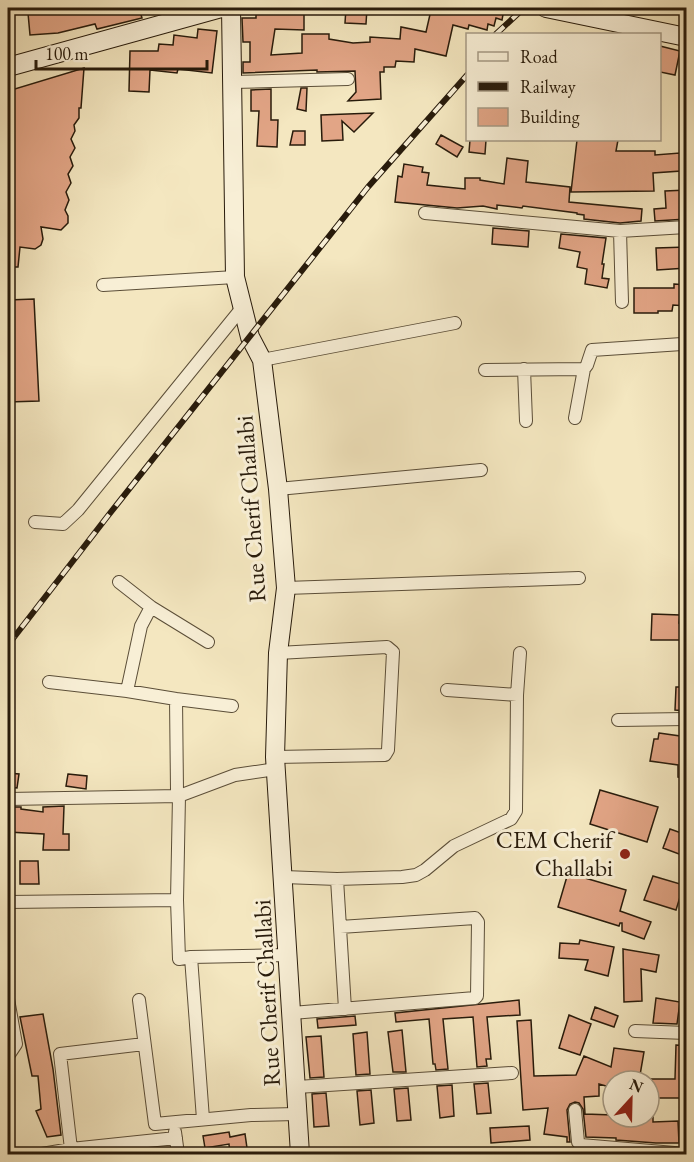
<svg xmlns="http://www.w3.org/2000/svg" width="694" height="1162" font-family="'EB Garamond',serif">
<rect width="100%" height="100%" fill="#f4e7c0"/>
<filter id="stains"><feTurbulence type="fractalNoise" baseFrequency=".00333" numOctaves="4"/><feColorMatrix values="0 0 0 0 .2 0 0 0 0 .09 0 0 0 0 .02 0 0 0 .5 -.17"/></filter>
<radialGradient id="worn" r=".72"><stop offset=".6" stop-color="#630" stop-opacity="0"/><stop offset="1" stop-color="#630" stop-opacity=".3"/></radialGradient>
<!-- building -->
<path fill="#e2a586" stroke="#281b0b" stroke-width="1.5" d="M44 8H55L56 12 72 8H139L142 18 97 29 95 24 58 33 30 35 28 13 45 12Z
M256 8H304V30L275 29 271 55 302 53V34H329V39L353 43 370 42V37L400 39 401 27 426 32 431 10 453 14 455 8 504 9 502 20 496 18 494 26 488 24 487 30 469 25 468 29 453 25 446 56 415 49 414 62 396 61 395 67H384V72H380L381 99 348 101 356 92 355 71 317 72V70L243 73V62H250V42H243L242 18H256Z
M346 8H367L366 24 345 23Z
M198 29 217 31 212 73 178 69 177 73 150 70 149 92 129 91 130 51H158L159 44 173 45 174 35 197 38Z
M660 46 680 51 675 75 660 72Z
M84 68 81 108H79V118L74 125 75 131 71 139 75 148 70 157 73 166 68 174 71 183 66 192 69 200 65 210 68 216V223L61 230 41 227 43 239 41 245 35 249 20 247 18 267H8V91Z
M301 88H307L306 111 297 109Z
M271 89V120H278L277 147 257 146 259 111H251V90Z
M373 113 354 132 342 121 343 140 322 141 321 115Z
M293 131H305V145H290Z
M441 135 463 147 457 157 436 144Z
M470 140H486L485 154 469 152Z
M577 140H618L616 151H655V155L680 153 681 171 653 173 654 191 571 192Z
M507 158 528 161 526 182 570 187 569 202 642 209 641 221 620 223 584 219V215L577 214V213L523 206 522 208 497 205V209L483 206 457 208 395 202 398 176 402 177 404 164 423 167 422 172 429 173 427 185 465 189V178H480V180L504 184Z
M687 190V219L655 221 654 209 666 208 665 191Z
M493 228 529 231 528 247 492 244Z
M561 234 606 238 602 264H604L602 278 609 279 607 288 585 284 587 269 577 267 580 252 559 248Z
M687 247V268L657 270 656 248Z
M674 284 687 285V306L673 305 672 311H658V313H634V288H674Z
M34 299 39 401 8 402V300Z
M652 614 680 615 679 623H687V640H651Z
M676 687H687V711L675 710Z
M659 733 687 737V778L678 777V765L650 761 654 739H658Z
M8 773 19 774 17 788 8 787Z
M68 774 87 776 86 789 66 786Z
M600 790 658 807 647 842 590 824Z
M64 806 63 834H69V850H43L44 834 8 832V810H11V807H21V809L43 812V807Z
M670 829 687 835V857L663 848Z
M20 861H38L39 884H20Z
M568 873 626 890 620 911 651 922 644 939 622 931V923H620L619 926 558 907Z
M653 876 687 886V899L680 897 676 910 644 900Z
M580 940 614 947 608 976 585 970 588 960 559 958 560 943 579 944Z
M623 949 659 955 656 972 641 969 642 1001 624 1002Z
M656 998 680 1002 677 1024 653 1023Z
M519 1000 520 1015 487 1017 491 1059H486L487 1066 477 1067 473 1017 443 1019 448 1069 436 1070 435 1064H433L429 1019 396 1022 395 1013Z
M595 1007 618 1016 614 1027 591 1019Z
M43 1014 53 1069 61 1135 47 1137 36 1111 41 1109 38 1076H32L20 1017Z
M569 1015 591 1024 580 1055 559 1048Z
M355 1016 356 1025 318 1028 317 1019Z
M531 1020 534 1076 576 1075 584 1056 611 1067 614 1048 644 1052 639 1081H613V1088L599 1084V1096L584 1097 585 1114 613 1115V1117H653V1122L678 1121 679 1143H656L616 1140V1138L586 1137 583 1109 579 1103 575 1102 570 1104 567 1110 570 1142H567V1137L544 1134 548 1108 523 1110 517 1021Z
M402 1030 406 1072H393L388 1032Z
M367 1032 370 1074 356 1075 353 1034Z
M321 1036 324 1077 310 1078 306 1037Z
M676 1045 687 1046V1098H658V1102H649V1079H675Z
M488 1083 491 1113 477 1114 474 1084Z
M452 1085 454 1116 440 1118 437 1086Z
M408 1088 411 1120 397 1121 394 1089Z
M371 1090 374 1123 360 1125 357 1091Z
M326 1093 329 1126 314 1127 312 1094Z
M529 1126 530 1140 491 1143 490 1128Z
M229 1132 230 1137 245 1134 248 1155H230L229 1144 205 1148 203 1136Z"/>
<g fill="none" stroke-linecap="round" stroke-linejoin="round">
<defs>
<path id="street" d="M232 82 348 79
M425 213 620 231
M103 285 235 277
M622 302 620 231 686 227
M262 360 455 323
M524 369 526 421
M485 370 584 369 587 365 592 350 682 344 686 342
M575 418 584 369
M278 489 481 470
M35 522 63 524 78 510 242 308
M119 582 151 607
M286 588 579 578
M49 682 127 691
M447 690 517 695
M176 699 127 691 141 626 151 607 208 642
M618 720 686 719
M275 757 385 755 388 750 393 652 387 647 278 653
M8 799 179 796 177 790 176 699 232 706
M284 877 337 879 402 877 416 875 425 870 454 846 511 819 516 811 517 695 520 653
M337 879 345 1009
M8 902 177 900
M191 957 179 959 177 900 179 796 235 775 276 769
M8 999 16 1044 8 1056
M139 1000 155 1124 251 1115 296 1114
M292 1013 475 998 477 996 478 922 475 918 340 927
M635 1031 686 1033
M297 1087 512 1073
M575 1110 578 1142 581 1145 686 1154
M203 1119 191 957 288 955
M175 1132 178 1154
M71 1149 60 1054 144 1044
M42 1154 71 1149 176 1138"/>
<path id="secondary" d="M231 8 235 277 250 337 262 360 278 489 286 588 278 653 275 757 300 1154
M546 8 686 37
M8 67 221 8"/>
</defs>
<!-- street casing -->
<use href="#street" stroke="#5b4e38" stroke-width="14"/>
<!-- secondary casing -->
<use href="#secondary" stroke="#281b0b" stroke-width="20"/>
<!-- street -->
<use href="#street" stroke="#f8efd6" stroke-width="12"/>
<!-- secondary -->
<use href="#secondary" stroke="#f8efd6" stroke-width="18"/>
<defs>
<path id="rail" d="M496 34 524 8
M8 645 107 517 368 187 468 74"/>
</defs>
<!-- rail casing -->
<use href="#rail" stroke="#281b0b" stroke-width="6"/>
<!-- rail -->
<use href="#rail" stroke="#f8efd6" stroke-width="4" stroke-dasharray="11" stroke-linecap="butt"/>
</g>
<!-- markers -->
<circle fill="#8f2418" stroke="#f8efd6" stroke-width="2" cx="625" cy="854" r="6"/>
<g text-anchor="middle" stroke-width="6" stroke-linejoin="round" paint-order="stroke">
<!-- street labels -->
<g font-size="24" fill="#281b0b" stroke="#f8efd6">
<text transform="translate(251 509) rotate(-94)" y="8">Rue Cherif Challabi</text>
<text transform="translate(267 993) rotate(-93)" y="8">Rue Cherif Challabi</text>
</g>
<!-- poi labels -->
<g font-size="24" fill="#281b0b" stroke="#f8efd6" text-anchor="end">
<text x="613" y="848">CEM Cherif<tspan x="613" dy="28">Challabi</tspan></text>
</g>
</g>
<!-- margin -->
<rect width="694" height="1162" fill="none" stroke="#f4e7c0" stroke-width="30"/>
<rect x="9" y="9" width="676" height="1144" fill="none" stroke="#281b0b" stroke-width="3"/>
<rect x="15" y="15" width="664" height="1132" fill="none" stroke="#281b0b" stroke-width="1.5"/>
<!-- legend -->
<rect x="466" y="33" width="195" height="108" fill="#f8efd6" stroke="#a59a85" stroke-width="1.5"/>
<rect x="478" y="52" width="30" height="9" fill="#f8efd6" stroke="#a59a85" stroke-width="1.5"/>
<text x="520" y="63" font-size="18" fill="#281b0b">Road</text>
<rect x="478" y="82" width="30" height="9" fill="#281b0b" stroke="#a59a85" stroke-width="1.5"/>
<text x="520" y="93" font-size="18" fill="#281b0b">Railway</text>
<rect x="478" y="108" width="30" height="18" fill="#e2a586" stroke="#a59a85" stroke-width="1.5"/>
<text x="520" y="123" font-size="18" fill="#281b0b">Building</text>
<!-- north arrow -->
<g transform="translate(631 1099) rotate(22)"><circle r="28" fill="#f8efd6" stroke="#a59a85" stroke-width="1.5"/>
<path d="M0-4.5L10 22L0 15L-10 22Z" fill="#8f2418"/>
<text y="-9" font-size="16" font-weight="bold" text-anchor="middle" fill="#281b0b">N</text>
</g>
<!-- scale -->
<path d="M36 60v9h171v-9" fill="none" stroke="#281b0b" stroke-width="3"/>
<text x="45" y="60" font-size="18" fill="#281b0b" stroke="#f8efd6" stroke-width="4.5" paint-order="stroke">100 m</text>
<rect width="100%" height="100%" filter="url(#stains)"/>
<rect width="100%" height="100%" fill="url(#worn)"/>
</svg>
